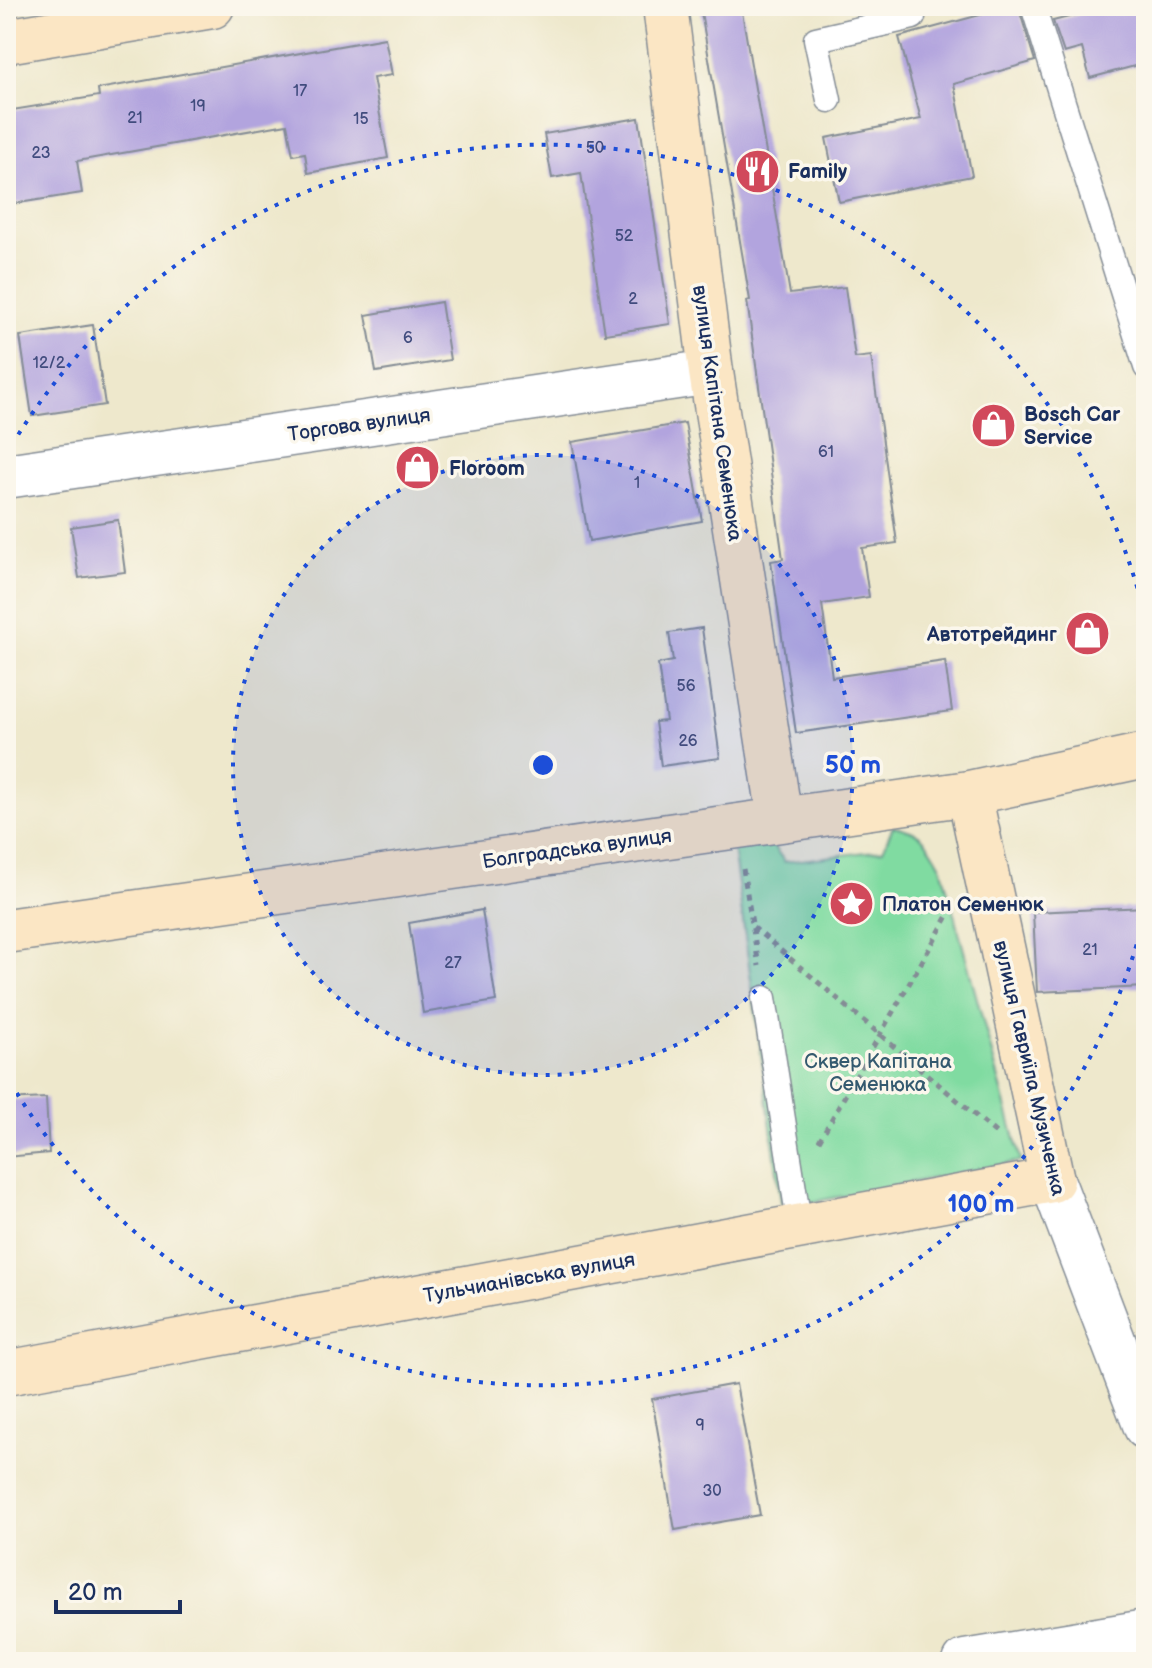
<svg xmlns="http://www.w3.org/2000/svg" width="1152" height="1668" font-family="'Balsamiq Sans',sans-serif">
<rect width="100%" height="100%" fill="#fbf7ec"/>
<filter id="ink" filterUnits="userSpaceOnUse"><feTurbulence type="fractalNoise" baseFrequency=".0125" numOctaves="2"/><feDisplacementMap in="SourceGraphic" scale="16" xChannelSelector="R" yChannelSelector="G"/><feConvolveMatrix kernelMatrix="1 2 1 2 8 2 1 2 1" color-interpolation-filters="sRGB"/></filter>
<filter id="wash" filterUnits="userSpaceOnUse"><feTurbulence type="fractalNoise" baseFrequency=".006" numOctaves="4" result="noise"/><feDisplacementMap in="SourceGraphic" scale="32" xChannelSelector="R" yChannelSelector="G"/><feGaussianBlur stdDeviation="1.8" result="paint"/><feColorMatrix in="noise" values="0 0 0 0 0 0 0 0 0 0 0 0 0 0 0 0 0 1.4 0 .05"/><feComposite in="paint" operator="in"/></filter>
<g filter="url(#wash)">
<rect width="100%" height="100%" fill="#eee8cc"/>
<!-- green -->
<path fill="#80dba1" stroke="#4e8580" stroke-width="2" d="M893 826C924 832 926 840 941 866L1021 1161 782 1208 733 848 770 842 785 862 883 850Z"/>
<g id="blocks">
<!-- building -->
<path fill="#b2a4de" d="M700 6H741L790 294 845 287 855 358 871 356 897 543 862 548 869 597 822 604 832 677 945 661 952 711 796 733 771 561 783 559 747 301 750 300Z
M1013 6H1018L1035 61 954 84 972 176 839 202 826 138 921 119 899 37Z
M1112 6H1142L1146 23V63L1090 78 1082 48 1064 53 1053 21Z
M385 38 392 75 373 78 388 158 308 173 305 153 293 155 287 124 77 161 82 193 6 205V111L99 96 98 89Z
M639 118 670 324 605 334 581 173 552 178 544 134Z
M441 302 450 360 376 372 366 315Z
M93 325 105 405 32 416 20 336Z
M685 423 702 521 589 541 572 442Z
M118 520 125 572 79 578 71 527Z
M702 628 720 758 661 766 655 722 666 721 658 664 673 661 669 633Z
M1146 907V987L1037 992 1033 912Z
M482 910 496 1001 423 1013 409 923Z
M46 1098 49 1153 6 1157V1100Z
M736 1384 760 1515 675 1530 652 1399Z"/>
</g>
</g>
<g filter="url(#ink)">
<use href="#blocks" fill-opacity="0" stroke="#848c95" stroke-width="2"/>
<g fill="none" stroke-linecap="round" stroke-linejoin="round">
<defs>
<path id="lane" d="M1033 6 1146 367
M829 100 816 39 913 17 911 6
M764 998 800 1228"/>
<path id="street" d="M6 476 711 372
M1052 1180 1146 1427
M965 1662 1146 1632"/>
<path id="secondary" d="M665 6 711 372 780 819
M6 41 212 6
M6 931 969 793 1146 755
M6 1373 1052 1180 969 793"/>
</defs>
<!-- lane casing -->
<use href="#lane" stroke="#848c95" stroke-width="27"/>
<!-- street casing -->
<use href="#street" stroke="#848c95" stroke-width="47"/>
<!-- secondary casing -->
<use href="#secondary" stroke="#848c95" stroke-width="47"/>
<!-- path -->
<path stroke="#848c95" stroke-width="5" stroke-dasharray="6 6" stroke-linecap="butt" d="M743 869 759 966
M753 927 996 1133
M819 1141 948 916"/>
<!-- lane -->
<use href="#lane" stroke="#fff" stroke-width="24"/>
<!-- street -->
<use href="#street" stroke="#fff" stroke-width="44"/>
<!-- secondary -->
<use href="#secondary" stroke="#fbe6c4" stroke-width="44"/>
</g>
</g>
<!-- distance rings -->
<circle cx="543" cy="765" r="310" fill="#1d4ed8" fill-opacity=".12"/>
<g fill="none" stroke="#1d4ed8" stroke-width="4" stroke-dasharray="4 8">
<circle cx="543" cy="765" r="310"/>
<path d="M1146 910A620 620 0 0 1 6 1075M6 455A620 620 0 0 1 1146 620"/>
</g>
<!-- icons -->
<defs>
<symbol id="restaurant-disc" viewBox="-11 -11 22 22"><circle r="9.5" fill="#d1495b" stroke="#fbf7ec"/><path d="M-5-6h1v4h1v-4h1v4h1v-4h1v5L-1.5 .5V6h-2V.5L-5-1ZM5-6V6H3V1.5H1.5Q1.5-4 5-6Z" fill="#fff"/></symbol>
<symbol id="shop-disc" viewBox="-11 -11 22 22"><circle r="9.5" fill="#d1495b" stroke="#fbf7ec"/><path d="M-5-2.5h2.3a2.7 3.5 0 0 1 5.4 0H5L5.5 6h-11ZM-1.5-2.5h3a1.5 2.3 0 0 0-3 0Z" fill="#fff"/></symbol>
<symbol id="sight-disc" viewBox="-11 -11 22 22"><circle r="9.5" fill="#d1495b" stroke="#fbf7ec"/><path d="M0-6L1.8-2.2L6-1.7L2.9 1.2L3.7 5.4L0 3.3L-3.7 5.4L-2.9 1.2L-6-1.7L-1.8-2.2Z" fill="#fff"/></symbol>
</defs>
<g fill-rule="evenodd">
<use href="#restaurant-disc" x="732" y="146" width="51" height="51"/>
<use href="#shop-disc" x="968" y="400" width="51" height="51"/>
<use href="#shop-disc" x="392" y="442" width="51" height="51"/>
<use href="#shop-disc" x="1062" y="608" width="51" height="51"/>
<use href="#sight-disc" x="826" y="878" width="51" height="51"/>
</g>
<g text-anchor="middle" stroke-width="7" stroke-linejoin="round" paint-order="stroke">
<!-- number labels -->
<g font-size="16" fill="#414c7e">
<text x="300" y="96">17</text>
<text x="198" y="111">19</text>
<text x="135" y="123">21</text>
<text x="361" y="124">15</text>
<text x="595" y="153">50</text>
<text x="41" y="158">23</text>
<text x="624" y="241">52</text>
<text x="633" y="304">2</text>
<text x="408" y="343">6</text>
<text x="49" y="368">12/2</text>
<text x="826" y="457">61</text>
<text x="637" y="488">1</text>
<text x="686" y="691">56</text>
<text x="688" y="746">26</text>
<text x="1090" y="955">21</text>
<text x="453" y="968">27</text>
<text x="700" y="1430">9</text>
<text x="712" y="1496">30</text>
</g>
<!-- poi labels -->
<g font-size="20" font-weight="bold" fill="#1b2f5e" stroke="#fbf7ec" text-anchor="start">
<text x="788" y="178">Family</text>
<text x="1024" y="421">Bosch Car<tspan x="1024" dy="23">Service</tspan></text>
<text x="449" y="475">Floroom</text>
<text x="1057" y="641" text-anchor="end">Автотрейдинг</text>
<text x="882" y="911">Платон Семенюк</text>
</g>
<!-- street labels -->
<g font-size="20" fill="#1b2f5e" stroke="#fbf7ec">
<text transform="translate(718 413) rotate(82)" y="7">вулиця Капітана Семенюка</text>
<text transform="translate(359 424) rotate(-8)" y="7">Торгова вулиця</text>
<text transform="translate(577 848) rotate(-8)" y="7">Болградська вулиця</text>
<text transform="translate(1030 1068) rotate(77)" y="7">вулиця Гавриїла Музиченка</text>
<text transform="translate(529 1277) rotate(-10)" y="7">Тульчианівська вулиця</text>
</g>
<!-- park labels -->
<g font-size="20" fill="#345a6f" stroke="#fbf7ec">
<text x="878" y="1068">Сквер Капітана<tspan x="878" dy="23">Семенюка</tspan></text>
</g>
</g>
<circle cx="543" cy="765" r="12" fill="#1d4ed8" stroke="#fbf7ec" stroke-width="4"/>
<g font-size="24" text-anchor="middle" font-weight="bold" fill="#1d4ed8" stroke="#fbf7ec" stroke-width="7" stroke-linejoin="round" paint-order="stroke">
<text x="853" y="773">50 m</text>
<text x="981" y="1212">100 m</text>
</g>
<!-- margin -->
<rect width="1152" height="1668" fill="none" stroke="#fbf7ec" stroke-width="32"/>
<!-- scale -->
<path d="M56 1600v12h124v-12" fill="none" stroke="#1b2f5e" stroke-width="4"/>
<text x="68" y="1600" font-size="24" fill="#1b2f5e" stroke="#fbf7ec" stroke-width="6" paint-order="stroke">20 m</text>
</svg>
